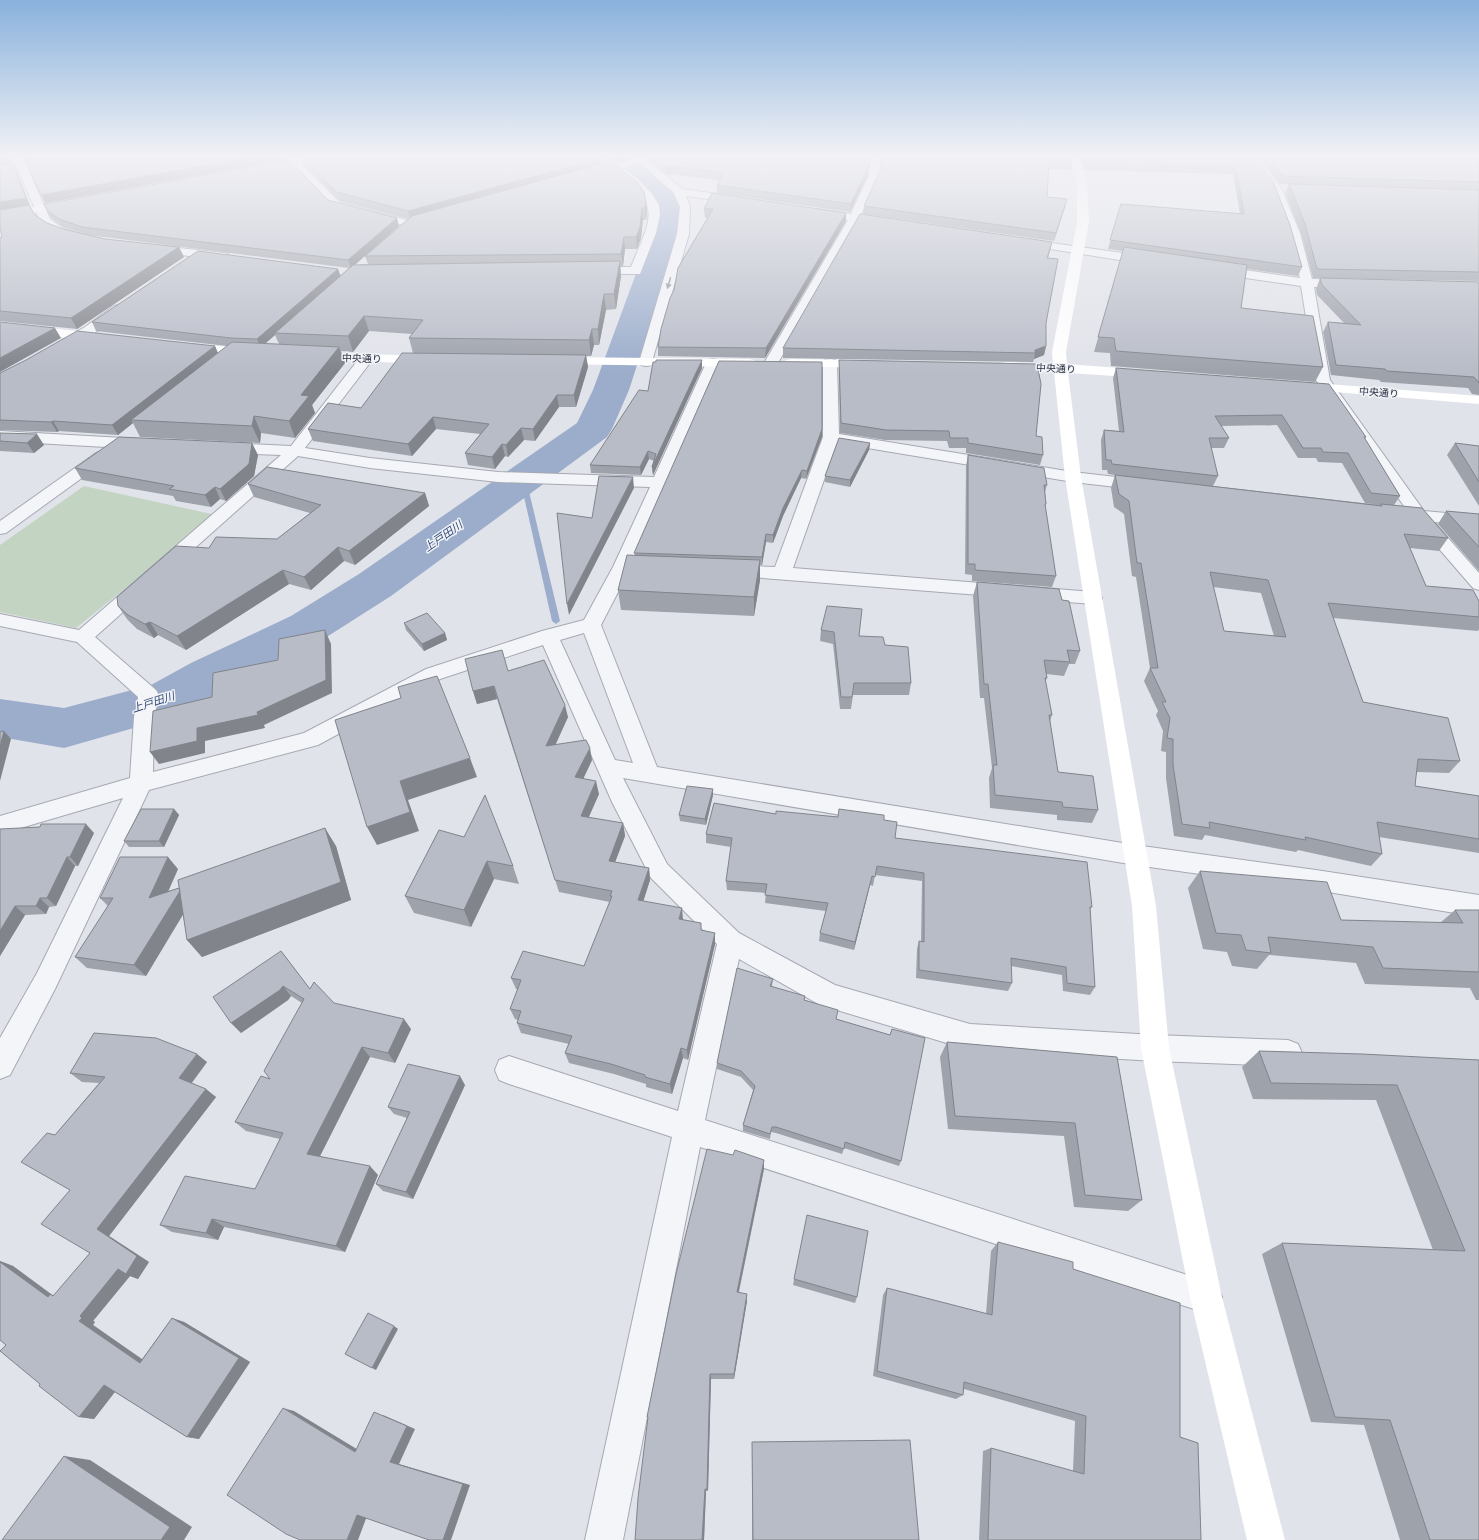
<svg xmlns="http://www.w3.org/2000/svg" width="1479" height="1540" font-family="'Open Sans','Noto Sans JP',sans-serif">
<rect width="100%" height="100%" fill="#e1e3ea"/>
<!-- green -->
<path fill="#c4d4c2" d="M84 486 216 515 76 628 0 612V545Z"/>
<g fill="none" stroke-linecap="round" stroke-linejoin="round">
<!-- stream -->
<path fill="#9badcb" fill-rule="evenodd" d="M523 477 526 479 560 621 556 624 552 621 520 479Z"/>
<!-- river -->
<path fill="#9badcb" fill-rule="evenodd" d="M605 157H634L654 171 667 181 677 196 685 217 629 390 612 429 607 437 391 596 325 638 227 689 186 713 64 748 0 737V699L64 708 151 685 191 663 291 616 359 574 577 423 593 390 657 217 648 192 608 162Z"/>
<defs>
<path id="street" d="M10 157H20L27 167 50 219 62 228 78 233 80 235 78 237 74 238 54 232 41 223 17 167Z
M283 157H294L339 202 414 222 416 224 410 227 331 206Z
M594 157H606L616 164 631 159 630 157H653L647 160 682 189 739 197 744 200 739 203 686 196 690 207 689 234 651 365 646 366 641 365 639 362 677 234 680 207 674 193 648 170 638 163 623 168 638 179 652 194 659 205 660 215 656 233 640 274H588L586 271 588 268 592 267H631C651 218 664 205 613 171L605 173 601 172 600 170 607 166Z
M871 157H881L879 175 861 215 888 219 894 222 888 225 858 221 778 363 776 366 771 367 766 366 764 363 848 220 817 215 812 212 817 209 851 214 869 175Z
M1248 157H1258L1281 188 1300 233 1312 279 1347 280 1351 281 1353 284 1351 287 1347 288 1314 287 1330 380 1424 511 1479 516V526L1434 522 1479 573V590L1473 588 1414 520 1394 518 1392 514 1394 510 1406 509 1316 380 1301 286 1217 274 1213 273 1211 270 1213 267 1217 266 1300 278 1288 233 1271 188Z
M1023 239 1151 257 1155 258 1157 261 1155 264 1151 265 1019 244 1017 242 1019 240Z
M151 245 224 253 228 254 230 257 228 260 224 261 147 250 145 248 147 246Z
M119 305 124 306 125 309 124 312C111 321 71 353 56 350L54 347 56 344 85 327 114 306Z
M366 355 371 356 373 359 305 448 370 458 498 472 654 477 706 363 708 360 713 359 718 360 720 363 631 567 601 625 657 767 1135 845 1316 870 1479 895V917L1316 890 1135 865 623 778 667 864 739 933 835 985 970 1024 1155 1035 1288 1040 1298 1044 1302 1053 1298 1062 1288 1066 1155 1061 970 1050 820 1005 739 959 705 1120 1206 1281 1217 1286 1222 1297 1217 1308 1206 1313 700 1147 623 1540H585L672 1137 509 1084 499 1080 495 1070 499 1060 509 1056 678 1111 717 944 651 878 612 802 543 645 440 679 318 745 149 790 55 989 10 1075 0 1079V1038L37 973 123 798 0 834V816L130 778 134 717 138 697 77 642 0 626V614L79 630 281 455 225 453 219 451 217 448 219 445 225 443 291 446 361 356ZM298 456 370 468 498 482 650 487 613 567 584 620 542 631 426 669 304 733 153 772 154 717 159 695 156 690 95 637ZM584 633 633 763 615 760 560 640Z
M830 359 835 360 837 363 839 434 1073 472 1142 480 1148 482 1150 485 1148 488 1142 490 1073 482 837 443 793 568 1093 592 1100 594 1102 598 1100 602 1093 604 725 575 722 571 725 567 731 565 775 567 823 437V363L825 360Z
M0 431 141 439 146 441 149 444 146 447 141 449 0 441Z
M102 451 108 453 110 456 108 459 6 533 0 534V521L96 453Z"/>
</defs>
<!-- street casing -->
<use href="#street" stroke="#a6a9b4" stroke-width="2"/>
<!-- street -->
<use href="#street" fill="#f4f5f8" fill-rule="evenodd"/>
<!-- secondary -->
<path fill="#fff" fill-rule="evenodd" d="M306 157H328L323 160 263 171 258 168 263 165Z
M1069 157H1079L1087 184 1089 222 1066 352 1067 364 1145 370 1150 371 1152 374 1150 377 1145 378 1068 373 1081 477 1156 906 1169 1048 1222 1297 1285 1540H1247L1190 1297 1141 1048 1132 906 1065 477 1054 372 1007 370 1002 369 1000 366 1002 363 1007 362 1053 364 1052 352 1077 222V184Z
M76 199 80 200 81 202 80 204 0 219V213Z
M0 322 100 334 105 335 107 338 105 341 100 342 0 330Z
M186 343 251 349 256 350 258 353 256 356 251 357 181 350 179 347 181 344Z
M314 352 427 356 432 357 434 360 432 363 427 364 309 359 307 356 309 353Z
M557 357 749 359 754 360 756 363 754 366 749 367 552 364 550 361 552 358Z
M791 359 869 360 874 361 876 364 874 367 869 368 786 366 784 363 786 360Z
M1303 382 1479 396V404L1298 389 1296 386 1298 383Z"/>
</g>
<!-- wall -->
<path fill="#9ea2ab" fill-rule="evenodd" d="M302 157 602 158V163L646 202 647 213 646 220H643L641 238 637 249H625L623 266H620L621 276 616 309 606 310 599 345H594L591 356H586L588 367 576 407H559L535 441 524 440 508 457 505 456 495 469 468 465 465 453 480 434 436 429 412 456 313 441 308 429 361 408 413 353 409 338 412 334 369 331 353 352 341 351 345 363 312 405 315 413 295 438 261 433 260 443 140 437 133 423 118 435 59 431 57 432 0 430V373L215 346 218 353 227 346 96 331 92 322 340 276 349 268 88 235 105 239 179 247 184 257 77 329 0 321V238L2 237 13 164 17 172 30 206 35 215 47 223 63 229 85 234 63 227 51 218 47 210 328 200 399 226 355 265 368 264 365 256 408 219 340 201 304 165ZM275 335 279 344 266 343Z
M608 157H629V158L615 161Z
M650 157H870L868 175 850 212 717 193V185L719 180 671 174 667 175 650 160Z
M882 157 1073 162 1071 170 1049 169 1047 197 1067 199 1065 207 1054 241 863 214 864 206 881 168Z
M1080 157H1255L1302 267 1298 276 1247 269 1241 308 1323 367 1315 382 1111 366 1110 353 1094 352 1123 251 1108 249 1121 204 1240 214 1233 174 1084 170Z
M1259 157H1479V190L1280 184Z
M1289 184 1479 190V281L1313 278 1301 233 1285 193Z
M712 193 846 221 765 358 658 356V347L674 290 708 218H705L704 209Z
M1052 242 1048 258 1046 323V346L1044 355 1034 359 1033 362 783 358V348Z
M1320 278 1479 282V395L1472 394 1468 388 1381 382 1379 380 1331 375 1323 332 1328 322 1344 323 1317 295 1316 289Z
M839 360 1036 436 1043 455 1040 465 966 453V448H949L947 441 885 440 840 433 839 369Z
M702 368 653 475 652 467 654 461 649 459 641 475 591 473 590 465 648 391Z
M1116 368 1366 437 1365 439 1400 496 1394 505 1448 538 1439 551 1410 548 1426 586 1479 601V629L1478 631 1333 618 1363 702 1460 761 1449 773 1416 772 1415 786 1479 796V853L1379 837 1382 854 1371 866 1298 850 1296 852 1205 835 1202 840 1174 836 1166 778V752L1161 751 1163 731 1156 715 1158 711 1144 681 1150 668 1136 577 1132 576 1124 514 1114 507 1111 488 1115 475 1108 474 1107 470H1102L1101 440 1104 430 1119 431 1113 378ZM1277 425 1298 458H1316L1318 462 1342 463 1365 503 1380 505 1213 486 1218 476 1211 448H1224L1229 438 1221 426ZM1213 587 1261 593 1274 636 1224 631Z
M0 433 44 445 34 453 0 451Z
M822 437 806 479 801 478 783 516 773 543 766 542 762 565H760V580L754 616 621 610 618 590 635 555 634 553Z
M870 443 869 450 850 487 825 482V476Z
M1455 443 1479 446V506L1447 455Z
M258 455 254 476 226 501 220 499 211 507 176 501 173 496 82 480 75 468Z
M968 455 1047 485 1045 492 1046 504 1045 507 1056 576 1052 587 972 581V575L965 574 966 466Z
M248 484 425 493 429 506 355 565 344 561 311 590 289 584 186 650 158 635 154 638 137 629 127 619 118 606 209 548 277 539 310 513 254 497Z
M1446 511 1479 514V571L1438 524Z
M977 582 1062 600 1080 651 1075 664H1069L1064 676 1046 674 1047 678 1045 682 1052 715 1050 721 1058 772 1098 810 1092 823 1057 820V815L990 808 989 778 992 768 984 698H980L973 596Z
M404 623 445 633 447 640 424 651 406 630Z
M821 630 859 636 885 645 911 683 909 695H853L851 709H840L833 644 820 641Z
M508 671 568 717 556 744 592 760 583 779 599 794 588 818 623 823 625 836 615 862 649 868 650 880 643 901 683 920 702 930 715 933V944L688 1060 683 1058 672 1094 646 1087V1084L614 1074 569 1063 565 1053 569 1044 521 1033 517 1023 518 1020 515 1019 510 1009 518 989H516L511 978 584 966 610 902 559 892 497 699 477 704 473 691Z
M713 795 706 825 680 821 679 815Z
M174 809 179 815 164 847H129L124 841Z
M776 814 838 817 884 820 895 838 1092 907 1090 909 1095 987 1090 995 1063 991 1062 975 1011 966 1012 983 1008 991 916 978 917 949 919 941 921 942 922 881 875 875 873 886 870 885 854 950 819 941 820 933 826 911 765 903 766 893 727 890 726 881 731 847 706 843V834Z
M0 829 94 833 78 866H75L56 906 49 907 46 914 25 915 0 956Z
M439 830 513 866 519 884 494 879 471 927 414 913 405 896Z
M336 846 351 900 202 957 187 940 183 914 146 976 87 968 75 957 108 906 100 898 178 869 168 891Z
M1200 871 1341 920 1440 923 1455 910H1479V1000H1476L1470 988 1365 984 1356 963 1269 955 1257 969 1232 966 1227 952 1203 949 1188 888Z
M281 951 310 989 334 1003 411 1029 395 1063 370 1057 320 1156 378 1175 345 1252 224 1227 218 1240 172 1232 160 1225 255 1189 280 1139 246 1131 235 1122 270 1079 302 1003 291 996 288 1000 241 1033Z
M773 979 772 986 805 1000 836 1019 890 1035 892 1029 901 1161 899 1166 844 1148 842 1154 776 1133 771 1132 770 1139 743 1131V1125L753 1090 741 1077 717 1069V1063Z
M947 1042 1117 1057 1142 1200 1128 1211 1074 1207 1064 1136 948 1129 940 1057Z
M1259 1051 1479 1060V1540H1400L1364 1425 1311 1422 1262 1254 1282 1243 1433 1250 1376 1100 1253 1099 1242 1067Z
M207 1062 192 1083 216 1097 109 1236 149 1262 138 1279 130 1276 93 1321 95 1322 93 1325 142 1359 172 1318 184 1322 250 1362 199 1439 187 1437 115 1392 94 1419 79 1417 40 1384 6 1345 0 1340V1261L13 1266 54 1296 90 1253 70 1190 55 1135 99 1083 82 1082 70 1073Z
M465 1085 413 1199 383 1191 376 1184 407 1118 394 1114 388 1107Z
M764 1169 739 1292 747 1301 734 1379H711L708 1491H706L704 1540H635L648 1419 647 1417Z
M807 1215 857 1297 855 1303 793 1285Z
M998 1242 1073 1269 1180 1437 1201 1540H979L983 1451 991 1448 1073 1471 1075 1421 964 1389 963 1395 956 1399 873 1376 883 1295 887 1288 986 1314 991 1251Z
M752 1442 919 1540H752Z"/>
<!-- shaded-wall -->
<path fill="#81848b" d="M0 157H9L12 163 0 166Z
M22 157H51L25 161Z
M252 157H283V160L45 203 41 195Z
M615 157H629V158L615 161Z
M870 157 868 175 850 212 851 204Z
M602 158 603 165 410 219 408 211Z
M13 164 17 172 30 206 0 211V202Z
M671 166V174L667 175V167Z
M1067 199 1065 207 1054 241 1056 233Z
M646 202 647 213 646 220 645 208Z
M642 208 643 220 641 238 637 249 636 237Z
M846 213V221L765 358 766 348Z
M397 218 399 226 351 268 348 260Z
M624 237 625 249 623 266 621 254Z
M1052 242 1050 251 1045 267 1047 258Z
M179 247 184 257 77 329 71 318Z
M620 261 621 276 616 309 614 294Z
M338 269 341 277 275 333V335L260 348 257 339Z
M604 294 606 310 599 345 598 329Z
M364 316 369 331 353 352 348 336Z
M55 328 61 338 0 372V358Z
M592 329 594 345 591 356 589 340Z
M215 346 219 356 131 420 133 423 118 435 112 425Z
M1046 346 1044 355 1034 359 1035 353V350Z
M339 347 345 363 312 405 315 413 295 438 289 421 301 395Z
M586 355 588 367 576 407 574 395Z
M702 360V368L653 475 652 467Z
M557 395 559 407 535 441 533 429Z
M254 416 261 433 260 443 252 426Z
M433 417 436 429 412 456 408 444Z
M53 421 59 431 57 432 51 422Z
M521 428 524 440 508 457 506 445Z
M822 429V437L806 479 807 471Z
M37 434 44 445 34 453 27 443Z
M252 443 258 455 254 476 226 501 220 489Z
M870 443 869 450 850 487V480Z
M502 444 505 456 495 469 492 457Z
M648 451 649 459 641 475 640 467Z
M802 470 801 478 783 516 773 543V535L783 508Z
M633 477 634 488 569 615 567 604Z
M215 487 220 499 211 507 205 495Z
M425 493 429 506 355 565 349 551Z
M766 534V542L762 565V557Z
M338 547 344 561 311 590 304 577Z
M760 560V580L754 616V597Z
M283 570 289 584 186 650 177 636Z
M150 622 158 635 154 638 145 624Z
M325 630 331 644 332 693 264 725 265 728 205 741V753L159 764 150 752 197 728 257 712Z
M445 633 447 640 424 651 422 644Z
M494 686 497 699 477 704 473 691Z
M565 705 568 717 549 758 546 746Z
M4 731 11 739 0 781V746Z
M590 748 592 760 578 790 575 777Z
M470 758 477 777 408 800 419 831 377 845 367 827 400 781Z
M596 781 599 794 584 828 581 816Z
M713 789V795L706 825 705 819Z
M174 809 179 815 164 847 159 841Z
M623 823 625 836 611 873 609 861Z
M86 824 94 833 78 866 70 857Z
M325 828 336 846 351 900 202 957 187 940Z
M67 857 75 866 56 906 47 898Z
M168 857 178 869 160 910 149 898Z
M487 861 494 879 471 927 464 910Z
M649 868 650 880 640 912 638 900Z
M872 876 870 885 854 950 855 942Z
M183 886 193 898 146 976 134 965Z
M40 898 49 907 46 914 36 906Z
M15 906 25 915 0 956V931Z
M682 908 683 920 679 919Z
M715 933V944L688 1060 687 1050Z
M283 986 291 996 288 1000 241 1033 231 1023Z
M404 1019 411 1029 395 1063 388 1053Z
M362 1047 370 1057 317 1162 307 1154Z
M681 1048 683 1058 672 1094 670 1084Z
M197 1054 207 1062 189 1086 179 1078Z
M460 1076 465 1085 413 1199 406 1192Z
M206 1089 216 1097 109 1236 149 1262 138 1279 130 1276 93 1321 95 1322 93 1325 153 1367 140 1363 79 1321 80 1316 97 1229Z
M764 1160V1169L737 1299V1292Z
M370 1166 378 1175 345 1252 336 1246Z
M212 1219 224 1227 218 1240 206 1233Z
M0 1261 13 1266 52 1295 64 1300 48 1297 0 1265Z
M747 1294V1301L734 1379V1374Z
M172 1318 184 1322 250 1362 199 1439 187 1437Z
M394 1326 398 1329 376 1370 372 1368Z
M710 1374 711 1379 708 1491 707 1489Z
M104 1385 117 1389 94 1419 79 1417Z
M283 1408 294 1411 365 1454 355 1452Z
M383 1415 415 1429 399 1464 470 1485 451 1540H443L390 1462Z
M64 1456 90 1460 192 1527 184 1540H161Z
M705 1489 706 1491 704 1540H702Z
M357 1515 367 1516 358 1540H347Z"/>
<!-- building -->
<path fill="#b8bcc7" stroke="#81848b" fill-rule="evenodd" d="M53 157H252L41 195 26 161Z
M302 157H601L602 158 408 211 337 192Z
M655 157H870L868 167 851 204 717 185 723 173 671 166 667 167Z
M882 157H1072L1073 162 1049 161 1047 197 1067 199 1056 233 864 206 881 168Z
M1084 157H1255L1273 181 1290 225 1302 267 1110 240 1121 204 1244 214 1236 166 1086 162Z
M1268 157H1479V182L1283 176Z
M289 160 328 200 397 218 348 260 82 227 59 219 47 210 44 204Z
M611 161 637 182 644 192 646 202 645 208H642L640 227 636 237H624L621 254 365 256 412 216Z
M13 164 26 198 0 202V166Z
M1289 184 1479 190V272L1317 269 1305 224Z
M712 193 846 213 766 348 658 347 661 329 670 298 674 290 678 268 713 209H704Z
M29 205 35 215 47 223 63 229 105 239 179 247 71 318 0 311V238L2 237 0 227V210Z
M860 214 1052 242 1047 258 1058 259 1046 323V346L1035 350V353L783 348Z
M1124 247 1247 265 1241 308 1313 316 1323 367 1116 351 1114 338 1098 337Z
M198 251 338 269 257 339 231 338 92 322Z
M620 261 614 294H604L598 329H592L589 340 409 338 423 320 364 316 348 336 275 333 353 265Z
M1320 278 1479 282V383L1474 377 1387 371 1385 369 1336 365 1328 322 1361 325 1322 285Z
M0 322 55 328 0 358Z
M77 331 215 346 112 425 53 421 51 422 0 420V373L26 360Z
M232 342 339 347 301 395 309 396 289 421 254 416 252 426 131 420Z
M402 353 586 355 574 395H557L533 429 521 428 506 445 502 444 492 457 465 453 489 424 433 417 408 444 308 429 328 403 361 408Z
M656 360H702L652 467 656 454 648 451 640 467 590 465 639 390 648 391 653 362H656Z
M839 360 1037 364 1041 384 1036 436 1042 437 1043 455 968 443V438H950L949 431 886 430 841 423Z
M719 361 822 362V429L807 471 802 470 783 508 773 535 766 534 762 557 634 553Z
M1116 368 1329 384 1366 437H1364L1400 496 1371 493 1348 453 1323 452 1321 448H1303L1282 415 1215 416 1229 438H1209L1218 476 1112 464 1111 460H1106L1104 430 1124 432Z
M0 433 37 434 27 443 0 441Z
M119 437 252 443 249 464 220 489 215 487 205 495 169 489 174 486 75 468Z
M839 438 870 443 850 480 825 476Z
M1455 443 1479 446V482Z
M968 455 1044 468 1047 485H1044L1046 504H1045L1056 576 975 570V564H968Z
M267 467 425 493 349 551 338 547 304 577 283 570 177 636 150 622 145 624 128 615 118 606 117 597 176 546 209 548 216 537 277 539 321 505 248 484Z
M1115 475 1382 506 1381 504 1422 508 1448 538 1404 534 1426 586 1473 590 1479 601V617L1328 603 1363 702 1448 718 1460 761 1418 759 1415 786 1479 796V839L1377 822 1382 854 1305 837 1306 840 1209 822 1210 828 1182 824 1173 765V739L1167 738 1170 718 1162 702H1166L1150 668H1158L1141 563H1137L1129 501 1119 494ZM1210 572 1268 580 1286 637 1224 631Z
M599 476 633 477 567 604 557 513 592 518Z
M1446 511 1479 514V547Z
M627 555 760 560 754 597 618 590Z
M977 582 1059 589 1062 600 1069 601 1080 651 1067 650 1070 662 1044 660 1047 678H1045L1052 715H1049L1058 772 1093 776 1098 810 1063 807 1062 802 995 795 993 765H997L988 684H984Z
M827 606 862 609 859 636 883 637 885 645 908 647 911 683H854L852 697H841L834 632 821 630Z
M427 613 445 633 422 644 404 623Z
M325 630 326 680 257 712 258 715 197 728V741L150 752 153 711 212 697 213 673 278 660 279 639Z
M502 650 508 671 544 660 565 705 546 746 586 740 590 748 575 777 596 781 581 816 623 823 609 861 649 868 638 900 682 908 679 919 701 923V930L715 933 687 1050 681 1048 670 1084 645 1077V1075L611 1064 565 1053 572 1036 517 1023 521 1011 510 1009 521 980 511 978 523 951 584 966 612 896H610L612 891 555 880 494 686 473 691 465 659Z
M437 676 470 758 400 781 410 812 367 827 335 720 401 698 398 687Z
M4 731 0 746V732Z
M687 786 713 789 705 819 679 815Z
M485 795 513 866 487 861 464 910 405 896 439 830 464 837Z
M714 803 776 814V811L838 817 839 809 883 815H884V820L897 822 895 838 1087 862 1092 907H1090L1095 987 1067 983 1066 967 1011 958 1012 983 919 970V941L924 942V873L877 866 875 877 872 876 855 942 820 933 828 903 765 895 767 884 726 881 732 838 706 834Z
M141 809H174L159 841H124Z
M41 824H86L70 857H67L47 898H40L36 906H15L0 931V829L40 827Z
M325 828 341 882 187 940 178 880Z
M120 857H168L149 898 179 888 180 891 134 965 75 957 113 898H100Z
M1200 871 1327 882 1341 920 1463 923 1455 910H1479V972L1383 968 1373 947 1268 937 1271 953 1246 950 1241 935 1216 933Z
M281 951 310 989 314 982 334 1003 404 1019 388 1053 362 1047 307 1154 370 1166 336 1246 212 1219 206 1233 160 1225 185 1176 255 1189 283 1133 235 1122 261 1076 270 1079 264 1071 304 999 283 986 280 990 231 1023 213 997Z
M737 968 773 979 770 986 805 996 804 1000 838 1010 836 1019 890 1035 892 1029 925 1038 901 1161 845 1142 844 1149 776 1127H772L770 1134 743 1125 755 1086 741 1071 717 1063Z
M94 1033 156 1038 197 1054 179 1078 206 1089 97 1229 137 1256 126 1274 118 1269 80 1316 82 1318 79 1321 140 1363 172 1318 239 1358 187 1437 104 1385 79 1417 39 1386 40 1384 0 1351 6 1345 0 1340V1262L48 1297 50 1294 53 1296 90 1253 41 1224 70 1190 21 1162 47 1133 55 1135 105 1077 70 1073Z
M947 1042 1117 1057 1142 1200 1085 1195 1075 1123 955 1116Z
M1259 1051 1362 1054 1479 1060V1540H1430L1390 1420 1335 1417 1282 1243 1465 1251 1397 1085 1271 1083Z
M408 1064 460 1076 406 1192 376 1184 410 1112 388 1107Z
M707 1149 733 1155 735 1150 764 1160 737 1292 747 1294 734 1374H710L707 1489H705L702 1540H635L638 1498 648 1417H647L676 1274Z
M807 1215 868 1231 857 1297 794 1279Z
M998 1242 1073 1262V1269L1180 1303V1437L1198 1443 1201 1540H988L991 1448 1084 1474 1086 1416 964 1382 963 1395 877 1371 887 1288 992 1315Z
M368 1313 394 1326 372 1368 345 1354Z
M283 1408 355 1452 374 1412 407 1426 390 1462 463 1484 443 1540H429L357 1515 347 1540H300L286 1534 227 1495Z
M910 1440 919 1540H753L752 1442Z
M64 1456 170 1527 161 1540H2Z"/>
<!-- one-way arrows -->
<defs><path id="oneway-solid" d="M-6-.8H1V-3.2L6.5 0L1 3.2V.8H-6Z"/></defs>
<use fill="#8e929d" href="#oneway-solid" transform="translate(669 283) rotate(106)"/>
<!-- sky -->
<linearGradient id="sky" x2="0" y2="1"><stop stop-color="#89b1dc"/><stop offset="0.42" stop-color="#f2f2f6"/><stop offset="1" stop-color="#f2f2f6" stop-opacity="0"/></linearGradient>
<rect width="1479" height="373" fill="url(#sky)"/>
<g text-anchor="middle" stroke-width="3" stroke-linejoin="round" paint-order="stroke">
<!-- far-street labels -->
<g font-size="10" fill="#292f42" stroke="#f1f3f7">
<text transform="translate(362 358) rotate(2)" y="4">中央通り</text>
<text transform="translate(1056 368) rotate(3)" y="4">中央通り</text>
<text transform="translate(1379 392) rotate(4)" y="4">中央通り</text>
</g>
<!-- far-water labels -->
<g font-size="11" font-style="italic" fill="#314978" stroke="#f1f3f7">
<text transform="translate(443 536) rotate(-35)" y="4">上戸田川</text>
<text transform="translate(153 702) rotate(-18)" y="4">上戸田川</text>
</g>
</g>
</svg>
